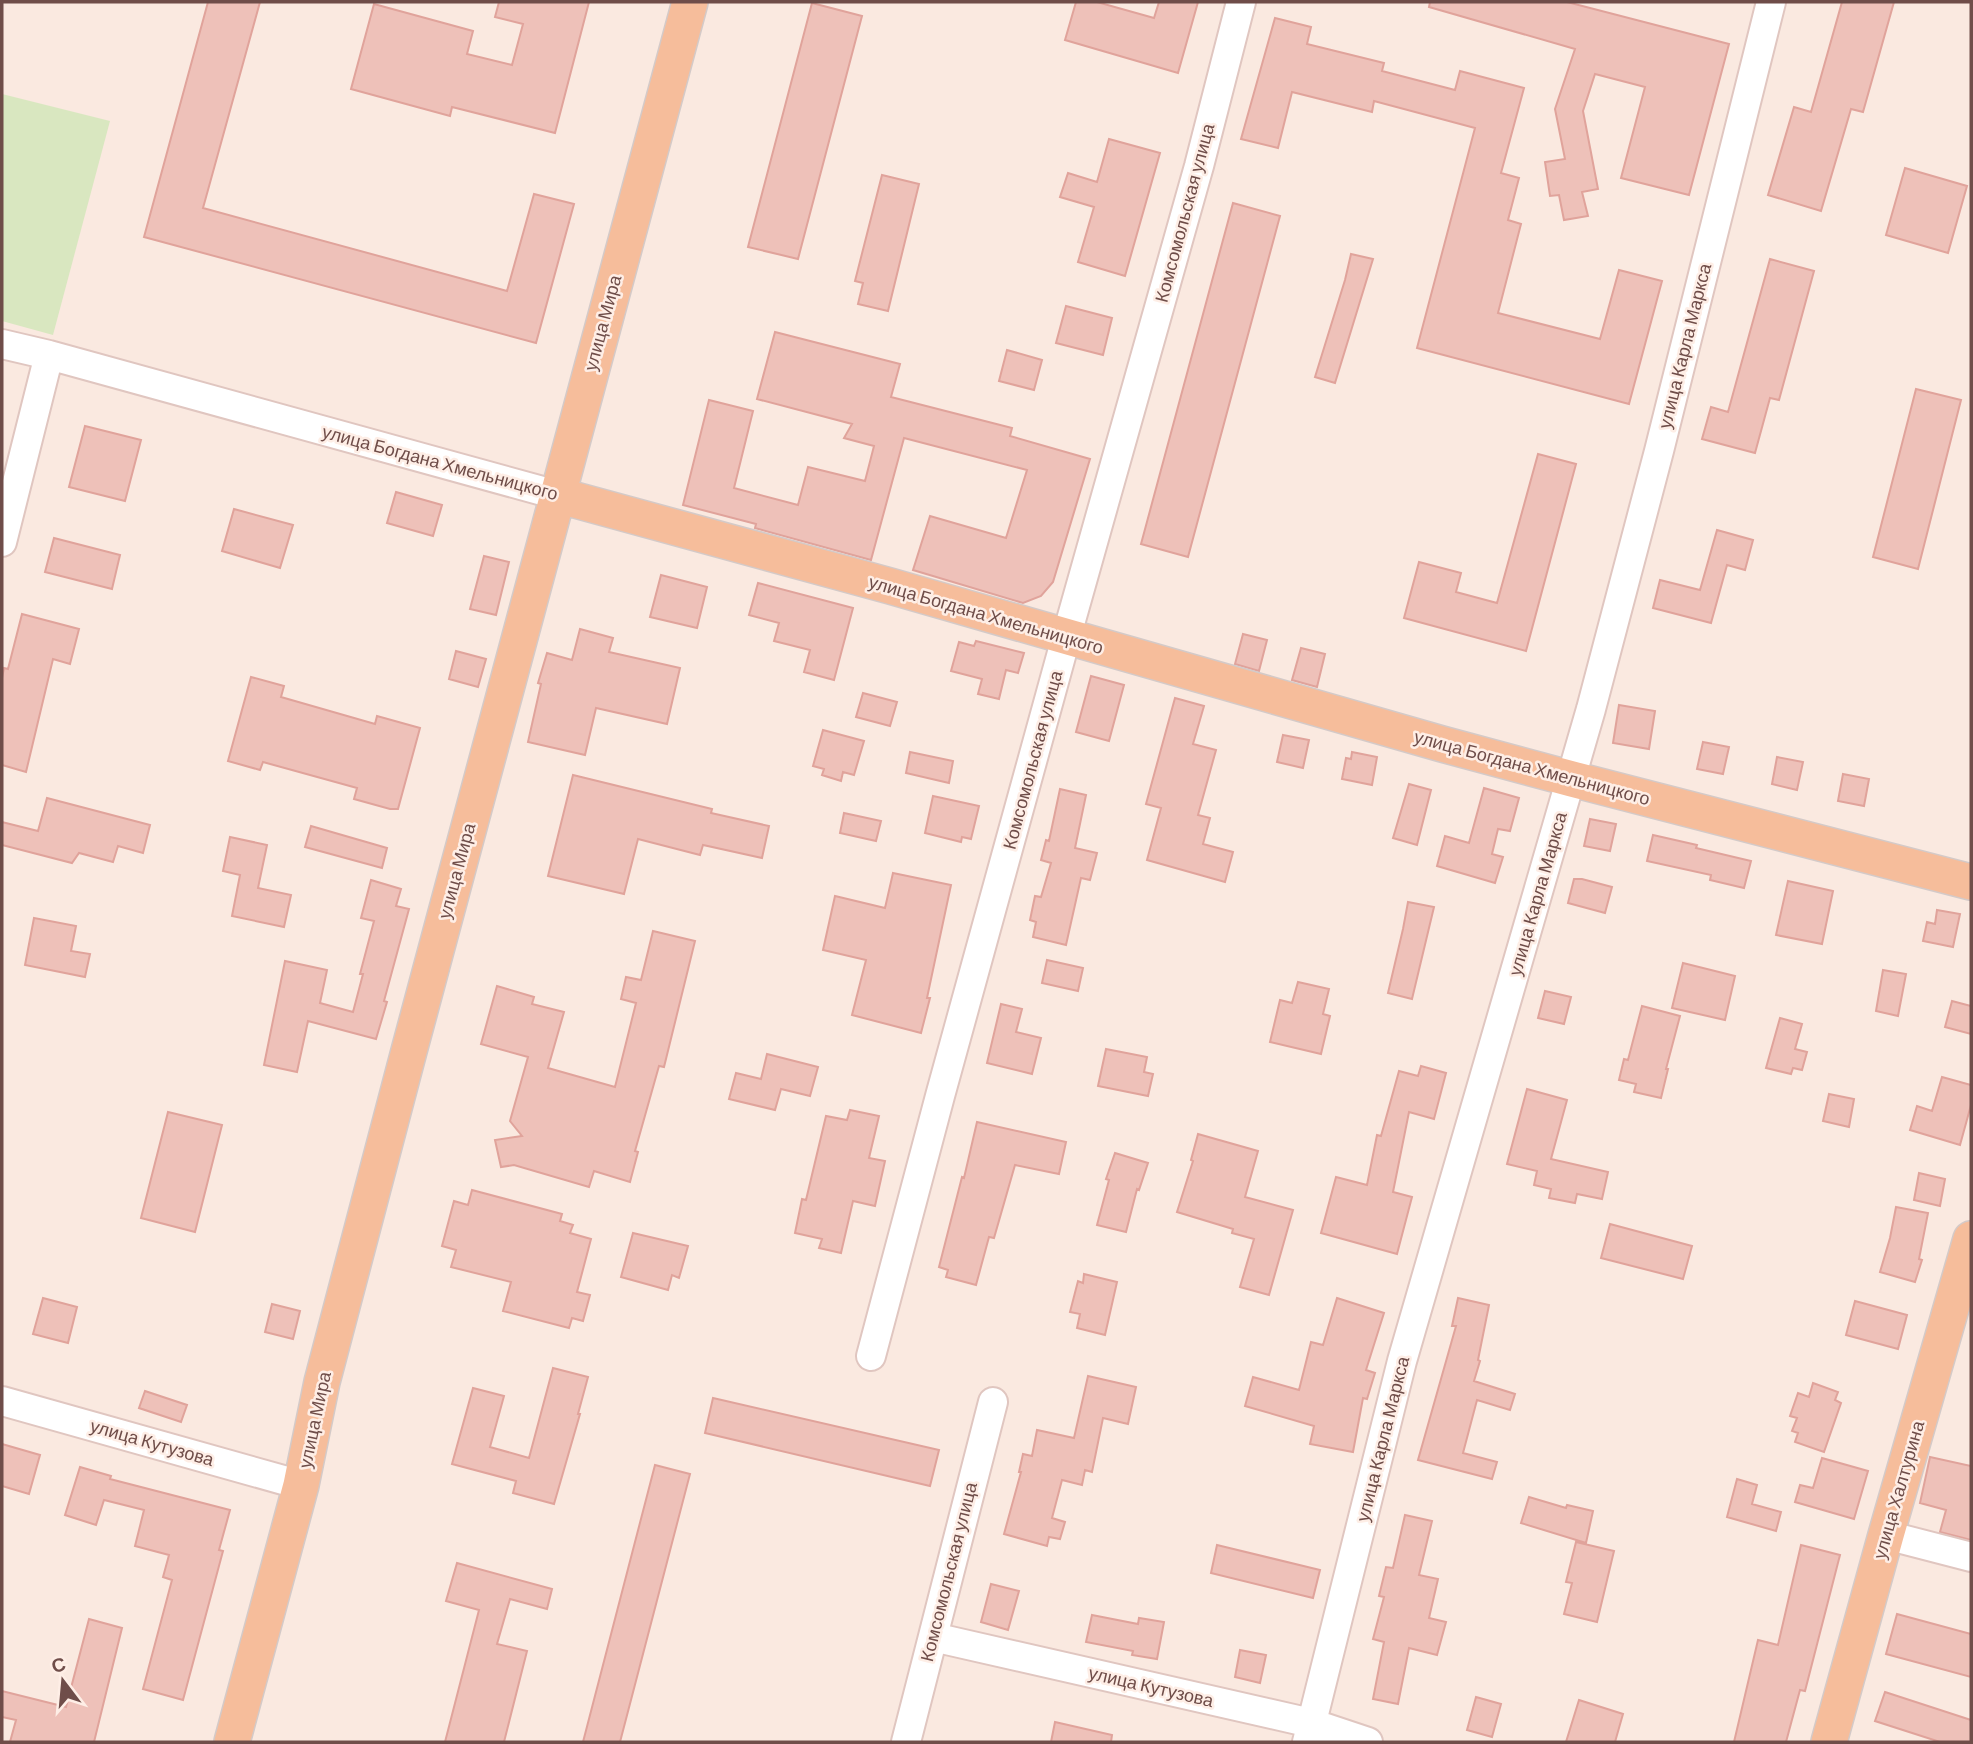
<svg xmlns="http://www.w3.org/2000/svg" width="1973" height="1744" font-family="Barlow,sans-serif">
<rect width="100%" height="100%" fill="#fae9e0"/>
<!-- green -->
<path fill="#d9e7c0" d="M2 94 110 121 53 335 2 321Z"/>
<!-- building -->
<path fill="#eec1b9" stroke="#e0a39b" stroke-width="2" d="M208 2H260L203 208 507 291 534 194 574 204 536 343 144 237Z
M499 2H589L555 133 452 107 450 116 351 89 374 4 473 31 467 54 512 65 523 24 495 17Z
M1076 2H1097L1154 18 1159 2H1198L1178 73 1065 40Z
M1430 2H1567L1729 44 1689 195 1621 178 1645 87 1595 74 1583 111 1598 189 1582 192 1588 216 1564 220 1559 195 1550 196 1545 162 1565 159 1555 109 1575 49 1429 7Z
M1842 2H1894L1863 112 1851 109 1821 211 1768 195 1794 107 1811 112Z
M812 3 862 16 798 259 748 247Z
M1275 18 1311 27 1307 44 1384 63 1382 71 1455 90 1460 71 1524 88 1501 173 1519 178 1508 220 1521 224 1498 313 1600 339 1619 270 1662 281 1629 404 1417 348 1475 128 1374 101 1372 112 1292 92 1278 148 1241 139Z
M1109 139 1160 153 1125 276 1078 262 1094 207 1060 197 1068 173 1097 182Z
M1905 168 1967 186 1948 253 1886 235Z
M882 175 919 184 888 311 858 304 863 283 855 281Z
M1233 203 1280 216 1188 557 1141 544Z
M1351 254 1373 259 1335 383 1315 377 1345 280Z
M1770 259 1814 271 1779 400 1770 398 1755 453 1702 439 1711 407 1728 412Z
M1066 306 1112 318 1103 355 1056 343Z
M775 332 900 364 891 397 1012 428 1010 436 1090 459 1053 582 1041 596 1023 603 913 570 930 516 1006 538 1027 470 904 438 871 560 755 528 756 524 683 505 709 400 753 411 734 488 798 505 808 467 865 481 874 446 844 438 852 424 757 399Z
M1007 350 1042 360 1034 390 999 381Z
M1916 389 1961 400 1918 569 1873 557Z
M85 426 141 440 125 501 69 487Z
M1538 454 1576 464 1526 651 1404 618 1419 562 1461 573 1456 592 1497 603Z
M396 492 442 505 433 536 387 523Z
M234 509 293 525 280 568 222 551Z
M1717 530 1753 540 1745 570 1727 565 1711 623 1653 608 1660 580 1700 590Z
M54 538 120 555 112 589 45 572Z
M484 556 509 562 496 615 470 609Z
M661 575 707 587 697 628 650 617Z
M758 583 853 608 834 680 804 672 810 650 774 641 779 623 749 615Z
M22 614 79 629 70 664 53 659 26 772 2 765V678L4 668 8 669Z
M580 629 613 638 609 652 680 668 667 724 596 708 585 755 528 742 541 684 538 683 547 653 572 660Z
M1243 634 1267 640 1259 671 1235 664Z
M976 641 1024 653 1018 673 1006 670 999 699 978 694 982 679 951 671 959 642 974 646Z
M1301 648 1325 654 1317 687 1292 680Z
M456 651 486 659 478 687 449 679Z
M1091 676 1124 685 1109 741 1076 732Z
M251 677 284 686 281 697 375 724 377 716 420 728 398 809H390L354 799 357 788 263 762 260 770 228 761Z
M863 693 897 702 890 726 856 717Z
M1175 698 1204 706 1193 744 1216 750 1198 815 1210 818 1203 844 1233 852 1225 882 1147 860 1161 808 1146 804Z
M1619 705 1655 711 1649 749 1613 743Z
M823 730 864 741 854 775 843 772 841 781 822 775 824 769 813 766Z
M1283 735 1309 740 1303 768 1277 762Z
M1703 742 1729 747 1723 774 1697 769Z
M910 752 953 761 949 783 906 773Z
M1352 752 1377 757 1372 785 1342 779 1346 758 1351 759Z
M1777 757 1803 762 1797 790 1772 784Z
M1843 774 1869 779 1864 806 1838 801Z
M573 775 712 809 711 813 769 826 762 858 703 845 700 855 638 839 624 894 548 876Z
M1409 784 1431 790 1417 845 1393 838Z
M1484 788 1519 798 1510 831 1498 829 1492 854 1503 857 1495 883 1437 866 1445 836 1469 843Z
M1060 789 1086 795 1075 848 1097 853 1090 880 1081 878 1066 945 1033 937 1036 922 1030 920 1035 896 1041 897 1051 863 1041 860 1046 840 1049 841Z
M933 796 979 806 971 839 962 837 961 842 925 833Z
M47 798 150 825 143 853 118 846 113 862 79 853 72 863 2 845V822L38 831Z
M844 813 881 821 876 841 840 833Z
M1590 819 1616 824 1610 851 1584 846Z
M311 826 387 848 382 868 305 847Z
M1653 835 1697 845 1696 848 1751 861 1744 888 1710 880 1711 875 1647 861Z
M230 837 267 845 258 888 291 895 284 927 232 916 240 875 223 871Z
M893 873 951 885 927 998H930L921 1033 852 1015 866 960 823 950 835 896 885 908Z
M1574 879H1582L1612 887 1605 913 1568 903Z
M371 880 401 889 396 906 409 909 384 1001 387 1002 376 1039 308 1021 297 1072 264 1065 285 961 327 970 320 1003 353 1012 363 974H360L374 921 361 918Z
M1788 881 1833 891 1822 944 1776 935Z
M1408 902 1434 907 1412 999 1388 993 1403 929Z
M1937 910 1960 914 1953 947 1923 941 1927 922 1935 924Z
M34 918 76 926 71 951 90 954 85 977 25 965Z
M653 931 695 941 664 1067 659 1066 635 1151 638 1152 630 1182 594 1171 589 1187 514 1165 501 1167 495 1140 522 1136 510 1121 528 1057 481 1044 497 986 534 997 532 1004 564 1012 548 1068 615 1087 636 1003 621 999 626 977 641 980Z
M1047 960 1083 968 1078 991 1042 983Z
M1683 963 1735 976 1725 1020 1672 1008Z
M1883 970 1906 974 1898 1016 1876 1011Z
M1298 982 1329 989 1323 1014 1330 1016 1321 1054 1270 1042 1280 1000 1292 1003Z
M1545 991 1571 997 1564 1024 1538 1018Z
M1952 1001 1971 1006V1034L1945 1027Z
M1001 1004 1022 1009 1016 1032 1041 1038 1032 1074 987 1063Z
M1642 1006 1680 1016 1666 1069H1668L1661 1098 1634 1092 1636 1084 1619 1080 1624 1059 1628 1060Z
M1780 1018 1802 1024 1795 1049 1807 1052 1802 1070 1793 1068 1791 1074 1766 1068Z
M1106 1049 1147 1057 1144 1072 1153 1074 1148 1096 1098 1086Z
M767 1054 818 1067 810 1096 781 1089 775 1110 729 1099 736 1073 761 1079Z
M1421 1066 1446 1073 1434 1119 1409 1112 1393 1192 1412 1197 1397 1254 1321 1233 1336 1177 1367 1185 1377 1135 1381 1136 1399 1071 1418 1076Z
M1942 1077 1971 1085V1105L1960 1145 1910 1130 1917 1106 1932 1111Z
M1527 1089 1567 1100 1551 1159 1608 1172 1602 1199 1577 1194 1575 1203 1549 1198 1551 1189 1534 1185 1537 1171 1507 1164Z
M1829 1094 1854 1099 1849 1127 1823 1121Z
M850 1110 879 1116 869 1158 885 1161 875 1206 853 1201 841 1253 819 1248 822 1239 795 1233 802 1199 806 1200 826 1116 847 1120Z
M168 1112 222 1125 195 1232 141 1218Z
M977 1122 1066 1142 1059 1174 1015 1165 994 1238 989 1237 976 1285 946 1277 948 1270 939 1267 962 1177 964 1178Z
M1198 1134 1258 1151 1245 1197 1293 1210 1269 1295 1240 1287 1254 1239 1232 1233 1233 1229 1177 1212 1193 1161 1191 1160Z
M1115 1153 1148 1163 1139 1190 1137 1189 1126 1232 1097 1225 1109 1180 1106 1179Z
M1919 1173 1945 1179 1940 1206 1914 1200Z
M472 1190 562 1214 560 1221 573 1225 570 1233 591 1239 577 1292 590 1295 583 1321 572 1318 569 1328 503 1311 511 1282 451 1267 456 1250 442 1246 454 1201 468 1205Z
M1896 1207 1928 1213 1919 1259 1922 1260 1915 1282 1880 1272 1890 1238Z
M1610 1224 1692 1246 1683 1279 1601 1258Z
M633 1233 688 1246 679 1278 672 1275 668 1290 621 1277Z
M1084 1274 1117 1282 1105 1335 1077 1328 1080 1314 1070 1312 1078 1281 1083 1283Z
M43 1298 77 1307 68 1343 33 1334Z
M1337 1298 1384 1313 1366 1370 1375 1373 1367 1399 1363 1398 1353 1452 1310 1444 1314 1426 1245 1406 1253 1377 1299 1390 1311 1342 1323 1345Z
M1458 1298 1489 1305 1478 1360 1480 1361 1474 1381 1515 1394 1510 1410 1477 1400 1463 1453 1497 1462 1492 1479 1418 1460 1456 1326H1452Z
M1855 1301 1907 1315 1898 1349 1846 1335Z
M272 1304 300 1311 293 1339 265 1332Z
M553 1368 588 1377 578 1414H580L554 1504 513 1493 516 1481 452 1464 473 1388 504 1396 490 1447 529 1458Z
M1088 1376 1136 1387 1128 1424 1103 1418 1092 1472 1085 1470 1082 1485 1062 1480 1052 1518 1065 1522 1060 1539 1049 1537 1047 1546 1004 1534 1021 1472H1019L1023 1454 1032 1456 1037 1430 1074 1438Z
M1813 1383 1838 1392 1835 1400 1841 1403 1824 1452 1795 1442 1798 1433 1792 1431 1797 1418 1790 1416 1798 1393 1809 1397Z
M145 1391 187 1405 181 1422 139 1408Z
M713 1398 939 1450 930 1486 705 1433Z
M2 1444 40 1455 29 1494 2 1486Z
M1930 1457 1971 1466V1540L1940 1532 1946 1510 1920 1503Z
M1822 1458 1868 1471 1854 1519 1795 1502 1800 1485 1813 1488Z
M655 1465 690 1474 620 1742H583Z
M80 1467 111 1476 110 1479 230 1510 219 1550 223 1551 183 1700 143 1689 172 1580 163 1577 169 1555 135 1546 144 1510 104 1500 96 1525 65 1515Z
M1737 1479 1757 1485 1752 1504 1781 1512 1776 1531 1727 1517Z
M1529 1497 1566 1508 1567 1505 1593 1511 1586 1543 1521 1523Z
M1405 1515 1432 1521 1419 1575 1438 1579 1429 1618 1446 1622 1437 1655 1409 1648 1398 1704 1373 1699 1384 1642 1373 1639 1384 1597 1379 1596 1386 1567 1393 1568Z
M1576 1542 1614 1551 1597 1622 1564 1614 1572 1583 1566 1582Z
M1217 1545 1320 1570 1313 1598 1211 1573Z
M1801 1545 1840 1555 1805 1691 1800 1690 1786 1742H1734L1758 1640 1778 1645Z
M457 1563 552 1589 547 1609 510 1599 497 1644 527 1651 504 1742H445L479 1610 446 1601Z
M991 1584 1019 1591 1008 1630 981 1622Z
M1897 1614 1971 1634V1677L1886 1654Z
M1092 1615 1138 1624 1139 1618 1164 1622 1157 1659 1132 1655 1133 1651 1086 1642Z
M89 1619 122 1628 94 1742H10L16 1720 2 1717V1691L66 1707Z
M1240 1650 1266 1655 1260 1683 1235 1677Z
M1885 1692 1971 1720V1742H1940L1875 1721Z
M1476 1697 1501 1704 1492 1737 1467 1730Z
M1579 1700 1623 1714 1615 1742H1566Z
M1055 1722 1112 1735 1111 1742H1051Z"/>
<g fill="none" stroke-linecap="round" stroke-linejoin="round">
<defs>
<path id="minor" d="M2 344 49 355 557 495
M2 542 49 355
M871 1356 940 1096 1066 638 1199 166 1241 2
M2 1401 301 1485
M1886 1535 1971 1557
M933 1637 1311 1723 1368 1742
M906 1742 993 1402
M1307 1742 1402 1361 1591 709 1659 451 1771 2"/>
<path id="major" d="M557 495 890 586 1442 744 1572 779 1971 882
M232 1742 301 1485 322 1382 409 1051 690 2
M1829 1742 1886 1535 1971 1239"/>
</defs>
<!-- minor casing -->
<use href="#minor" stroke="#e0c6c0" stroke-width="32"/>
<!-- major casing -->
<use href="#major" stroke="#d4cac8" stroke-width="38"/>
<!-- minor -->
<use href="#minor" stroke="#fff" stroke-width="28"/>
<!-- major -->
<use href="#major" stroke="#f6bd9b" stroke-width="35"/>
</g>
<g text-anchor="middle" stroke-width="5" stroke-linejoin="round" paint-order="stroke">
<!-- street labels -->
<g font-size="18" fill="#6f4d49" stroke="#feeee6">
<text transform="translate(1185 213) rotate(-75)" y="6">Комсомольская улица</text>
<text transform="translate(603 323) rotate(-75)" y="6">улица Мира</text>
<text transform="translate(1685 346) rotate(-76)" y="6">улица Карла Маркса</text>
<text transform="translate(440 463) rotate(15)" y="6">улица Богдана Хмельницкого</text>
<text transform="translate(986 615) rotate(16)" y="6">улица Богдана Хмельницкого</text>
<text transform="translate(1033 760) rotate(-75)" y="6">Комсомольская улица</text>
<text transform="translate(1532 768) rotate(15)" y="6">улица Богдана Хмельницкого</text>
<text transform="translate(457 871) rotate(-75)" y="6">улица Мира</text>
<text transform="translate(1538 894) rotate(-74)" y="6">улица Карла Маркса</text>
<text transform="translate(315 1420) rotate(-78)" y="6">улица Мира</text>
<text transform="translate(1383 1439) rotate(-76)" y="6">улица Карла Маркса</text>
<text transform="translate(152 1443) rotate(16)" y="6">улица Кутузова</text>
<text transform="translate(1899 1490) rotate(-74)" y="6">улица Халтурина</text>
<text transform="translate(949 1572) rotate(-76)" y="6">Комсомольская улица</text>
<text transform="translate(1151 1687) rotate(13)" y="6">улица Кутузова</text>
</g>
</g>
<!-- border -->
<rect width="1973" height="1744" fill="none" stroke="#6f4d49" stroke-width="7"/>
<!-- north arrow -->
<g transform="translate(63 1681) rotate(344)" stroke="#feeee6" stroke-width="5" paint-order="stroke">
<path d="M0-5L12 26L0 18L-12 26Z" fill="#6f4d49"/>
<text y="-10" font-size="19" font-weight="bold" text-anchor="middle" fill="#6f4d49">С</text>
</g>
</svg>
